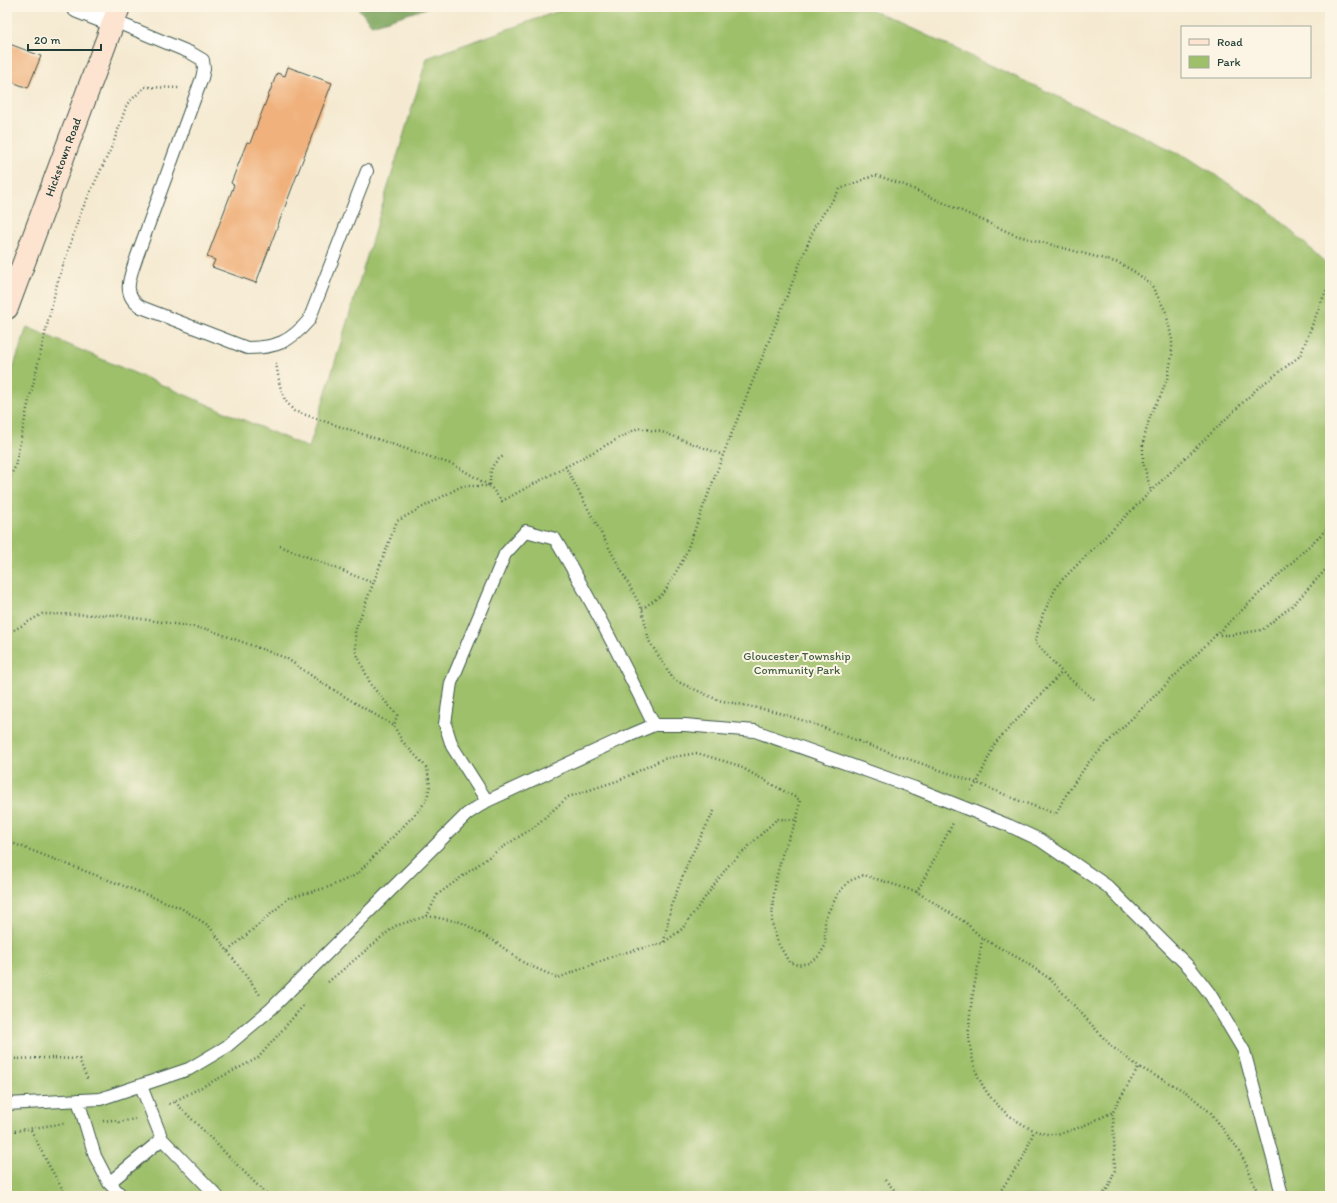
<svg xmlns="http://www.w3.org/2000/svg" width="1337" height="1203" font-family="Itim,sans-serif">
<rect width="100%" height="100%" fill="#fcf5e5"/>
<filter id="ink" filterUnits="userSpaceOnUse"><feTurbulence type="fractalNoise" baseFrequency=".025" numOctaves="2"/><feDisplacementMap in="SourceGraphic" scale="8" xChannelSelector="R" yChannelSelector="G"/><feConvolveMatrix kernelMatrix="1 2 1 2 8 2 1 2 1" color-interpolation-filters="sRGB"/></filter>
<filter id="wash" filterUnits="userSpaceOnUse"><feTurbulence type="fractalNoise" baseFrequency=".012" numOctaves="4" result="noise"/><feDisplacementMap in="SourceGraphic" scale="16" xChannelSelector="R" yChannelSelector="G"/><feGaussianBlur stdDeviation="0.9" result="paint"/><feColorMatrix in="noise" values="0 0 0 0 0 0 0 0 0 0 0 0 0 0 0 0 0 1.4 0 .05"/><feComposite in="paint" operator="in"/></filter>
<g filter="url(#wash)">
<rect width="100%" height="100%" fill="#f5ead1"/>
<!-- green -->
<path fill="#9ec06a" stroke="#5e7e4f" d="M570 7H866L1187 157 1268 209 1330 267V1196H7V386L27 327 309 448 427 58Z"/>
<!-- forest -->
<path fill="#7ea65e" stroke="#4e7249" d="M357 7H430L372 25Z"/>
<g id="blocks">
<!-- building -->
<path fill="#f0b17c" d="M7 43 41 56 28 88 7 80Z
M288 67 332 83 256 283 212 267 215 260 207 257 234 185 231 183 247 142 250 143 277 73 285 76Z"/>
</g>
</g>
<g filter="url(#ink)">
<use href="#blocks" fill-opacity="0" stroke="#3f574c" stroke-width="1"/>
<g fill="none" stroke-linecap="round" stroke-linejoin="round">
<defs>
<path id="lane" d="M114 21 191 53 203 60 204 69 202 78 137 256C131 275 120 294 141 307L247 348C276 348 290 342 309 320L367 171
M487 801 452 746 445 724 451 683 505 554 526 531 555 539C591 599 623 662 654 725
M141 1086 162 1139
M78 1100 95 1156 109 1183 122 1196
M7 1104 100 1099 189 1069 226 1047 271 1009 467 814 487 801 621 739 654 725H685L755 731 915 788 1010 826 1040 840 1107 886 1190 968 1210 994 1244 1051 1276 1170 1282 1196
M109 1183 162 1139 217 1196"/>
<path id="street" d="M78 7 114 21"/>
<g id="secondary">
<path id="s1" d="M7 308 119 7"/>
</g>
</defs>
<!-- lane casing -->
<use href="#lane" stroke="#3f574c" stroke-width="14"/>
<!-- street casing -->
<use href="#street" stroke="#3f574c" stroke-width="24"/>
<!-- secondary casing -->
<use href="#secondary" stroke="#3f574c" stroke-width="24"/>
<!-- path -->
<path stroke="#3f574c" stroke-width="2.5" stroke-dasharray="1 3" stroke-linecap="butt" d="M276 363 280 386 285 400 294 411 454 465 490 486C490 470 490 464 505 455
M565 466 642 609 649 641 674 680 718 700 773 711 814 724 871 746 977 783 1020 801 1056 814 1064 798 1088 763 1113 737 1216 635 1330 526
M1328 469 1330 470
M7 483 15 467 27 409 57 284 81 212 113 144 127 104 145 87 179 88
M280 546 373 583
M642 609 664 593 684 558 723 455 815 226 840 189 875 175 902 184 1015 235 1119 263 1135 272 1151 284 1166 312 1172 340V355L1168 376 1161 395 1153 409 1148 423 1143 443V462L1151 491
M7 634 42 614 116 615 207 629 286 658 322 683 394 726
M1216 635H1230L1262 630 1293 605 1330 565
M1094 700 1062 672 1035 642 1043 614 1058 584 1151 491 1258 388 1300 356 1322 300 1330 283
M971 791 977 783 995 743 1062 672
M7 841 181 908 209 926 260 995
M917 892 953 823
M427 916 461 922 494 941 524 963 558 978 619 954 663 943 682 929 728 866 777 819 797 820
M982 939C979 969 970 998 969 1029 968 1034 969 1039 970 1044 974 1081 992 1107 1024 1125 1033 1130 1043 1135 1053 1134 1072 1133 1095 1120 1113 1112
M664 942 671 906 690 858 715 809
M228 951 289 898 329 887 356 875 421 808 427 798 430 786 427 768 402 741 394 726 397 715 371 685 356 652 355 631 397 521 462 486H490L502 501 638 428 662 432 723 455
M328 982 395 926 427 916 437 895 497 851 534 827 568 797 620 780 663 759 697 753 737 765 800 800 797 820 783 851 776 879 773 901 772 923 778 943 789 962 798 965 809 963 819 956 825 946V918L838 894 849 881 864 875 917 892 966 923 982 938 1022 960 1050 979 1111 1046 1139 1067 1186 1092 1211 1113 1235 1145 1246 1164 1259 1196
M7 1059 49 1058 79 1059 88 1081
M175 1102 268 1196
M169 1104 258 1058 303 1006
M103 1121 113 1120 119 1122 135 1119
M31 1130 47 1162 64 1192 68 1196
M7 1132 66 1123
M885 1180 898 1194 941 1196
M997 1196 1023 1158 1034 1131
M1102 1196 1109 1186 1115 1170 1113 1112 1117 1103 1139 1067"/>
<!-- lane -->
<use href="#lane" stroke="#fff" stroke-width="12"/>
<!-- street -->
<use href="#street" stroke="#fff" stroke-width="22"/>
<!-- secondary -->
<use href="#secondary" stroke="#fde4d1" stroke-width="22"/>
</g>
</g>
<g text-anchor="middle" stroke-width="4" stroke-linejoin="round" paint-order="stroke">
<!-- street labels -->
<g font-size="12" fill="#1f3d34" stroke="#fcf5e5">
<text dy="4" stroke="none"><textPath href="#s1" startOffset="161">Hickstown Road</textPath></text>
</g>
<!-- park labels -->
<g font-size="12" fill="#3f5e42" stroke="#fcf5e5">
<text x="797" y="660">Gloucester Township<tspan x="797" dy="14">Community Park</tspan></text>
</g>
</g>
<!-- margin -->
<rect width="1337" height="1203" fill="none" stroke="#fcf5e5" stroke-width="24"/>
<!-- legend -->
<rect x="1181" y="26" width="130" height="52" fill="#fcf5e5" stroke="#a4ab9e"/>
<rect x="1189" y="39" width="20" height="6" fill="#fde4d1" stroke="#a4ab9e"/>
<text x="1217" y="46" font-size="12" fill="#1f3d34">Road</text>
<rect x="1189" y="56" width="20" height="12" fill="#9ec06a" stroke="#a4ab9e"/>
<text x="1217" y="66" font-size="12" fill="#1f3d34">Park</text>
<!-- scale -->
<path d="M28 44v6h73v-6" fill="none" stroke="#1f3d34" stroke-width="2"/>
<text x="34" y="44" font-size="12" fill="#1f3d34" stroke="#fcf5e5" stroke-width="3" paint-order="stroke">20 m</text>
</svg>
